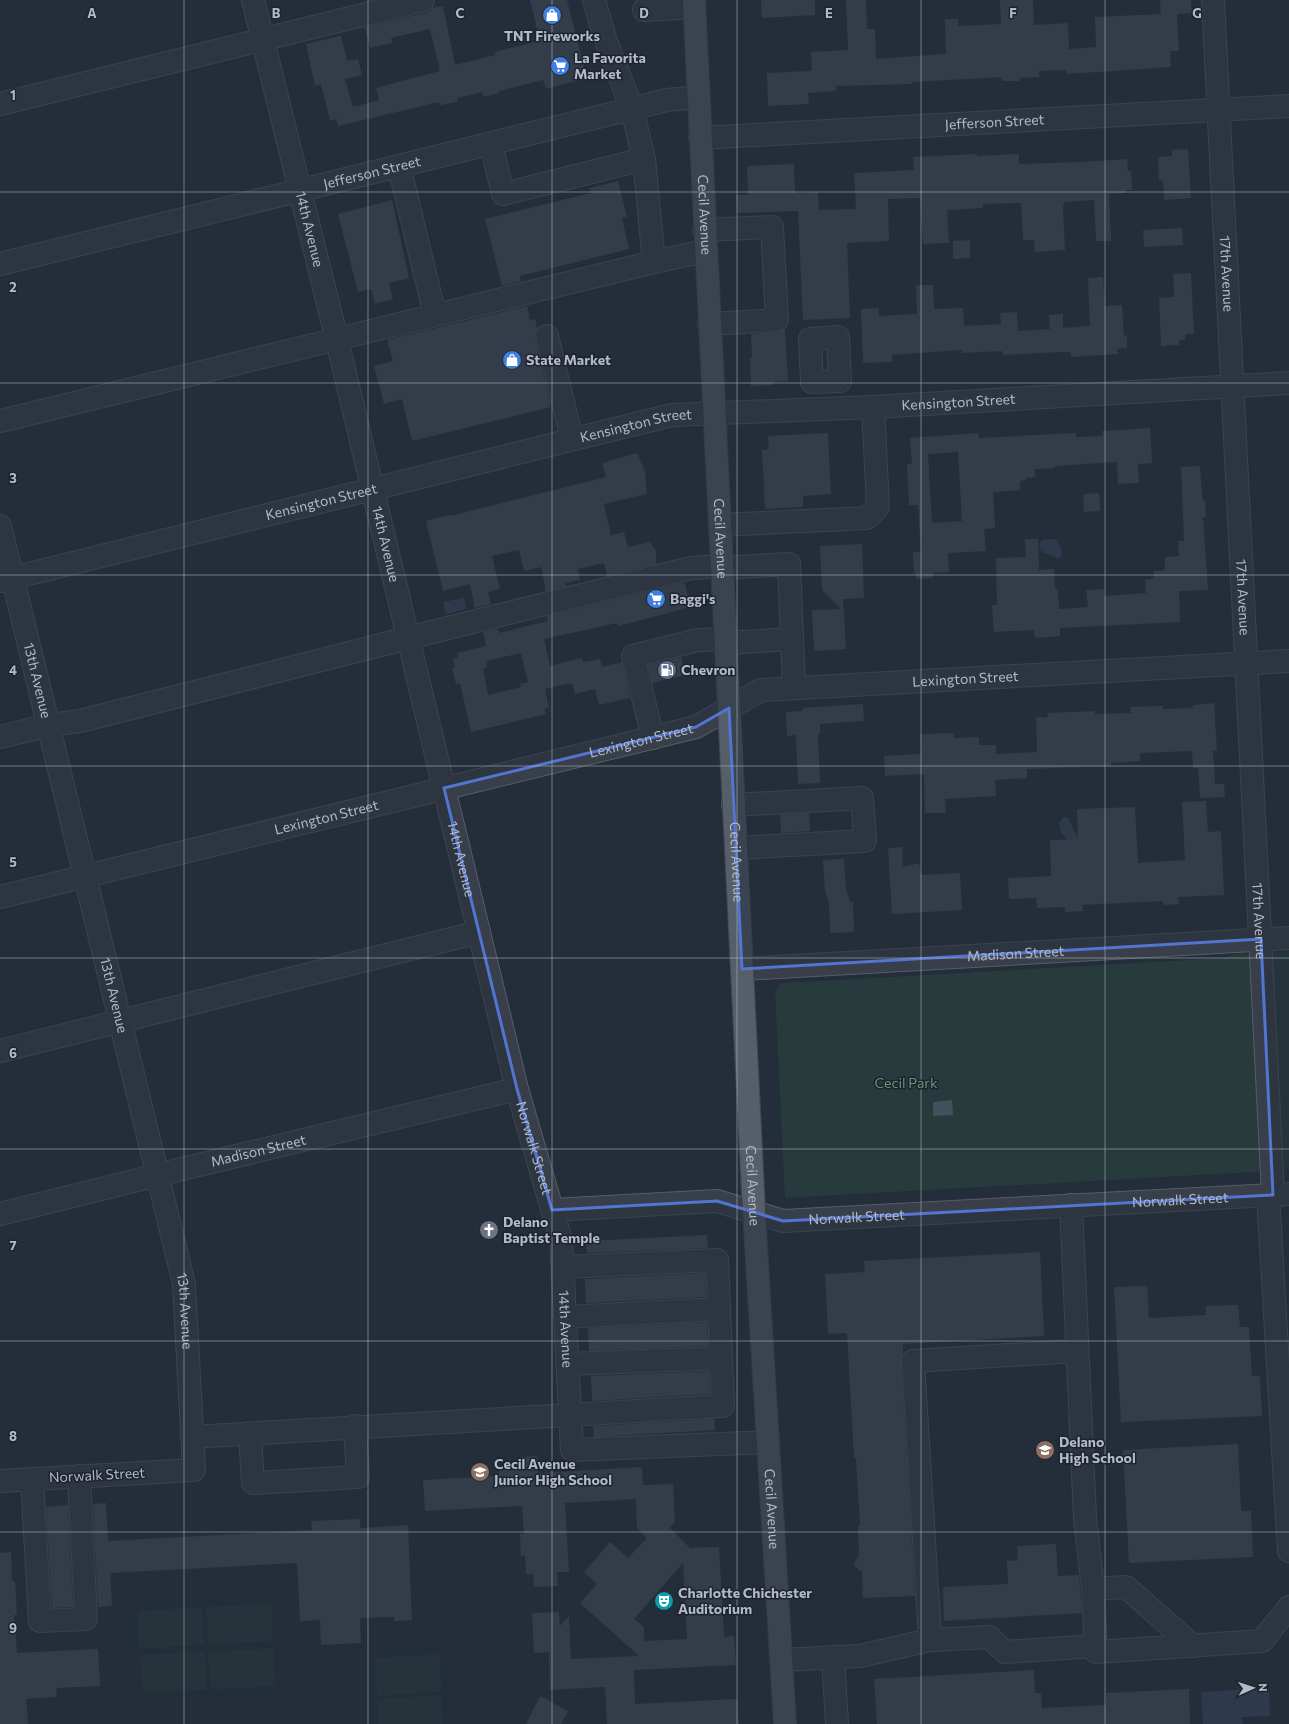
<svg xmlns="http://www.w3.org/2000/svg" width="1289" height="1724" font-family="Commissioner,sans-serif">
<rect width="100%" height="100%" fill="#242d3a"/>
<!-- green -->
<path fill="#273a3c" d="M1289 951V1170L785 1198 775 991 781 983 1224 958 1234 954Z
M271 1603 273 1641 208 1645 206 1607Z
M202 1607 204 1645 139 1649 137 1611Z
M273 1648 275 1686 211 1690 208 1652Z
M205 1651 207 1690 143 1693 140 1655Z
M439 1654 442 1692 377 1696 375 1658Z
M441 1695 443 1724H378L377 1699Z"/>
<!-- water -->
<path fill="#3a4a62" d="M1055 539C1060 542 1064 552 1061 557L1058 559 1041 551C1038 547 1039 543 1043 540Z
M464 598 466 609 446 614 443 602Z
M1063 817H1067L1070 820 1072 828 1078 837V839L1071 843 1061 833 1059 823Z
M1269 1688 1270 1716 1242 1717 1243 1724H1203L1201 1692Z"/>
<!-- building -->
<path fill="#45505e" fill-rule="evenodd" d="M530 0H567L587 78 546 89 543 80 499 91V93L483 97 482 92 457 98 458 102 440 105 439 102 338 126 336 119 330 121 321 84 315 86 306 44 341 36 347 61 358 59 362 75 345 79 353 107 379 100 376 88 440 71 430 29 391 38 392 43 370 48 365 27 429 12 432 8 443 6 455 65 495 55V52L540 41Z
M761 0H815V15L762 18Z
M846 0H866L867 29H875L876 59 946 54 945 19H958V26L1001 24 1000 0H1033L1034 25 1068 23 1069 49 1096 47 1095 17 1161 14 1160 0H1191L1192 13 1177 14 1179 51H1170L1171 67 1067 74V70L1039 71V77L1020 78V81H1002V77L912 82V84L836 86V91L808 93 809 104 768 106 767 73 809 71 812 70 811 52 848 50Z
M1188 149 1191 198 1164 200 1163 180 1159 181 1158 157 1172 156V150Z
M977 154V156L1019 154V164L1082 162 1127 159 1128 171H1131L1132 190H1126V193L1109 194 1111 241H1096L1094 200 1064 202V206H1063L1065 250 1035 252 1034 240H1023L1021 203 983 204V208L947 210 949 243 923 244 920 198 888 199 889 241 847 243 850 318 803 320 798 211 737 213 736 195H748L747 166 794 164 795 193 818 192 819 210 856 209 854 173 914 170 913 157Z
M618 181 627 217 622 218 629 249 520 276 521 281 502 286 485 219 591 193 590 188Z
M392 200 409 278 389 283 393 299 375 304 371 289 358 292 338 214Z
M1182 228 1183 245 1144 247 1143 230Z
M970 240V258L953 259V241Z
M1191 273 1194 334H1185V340H1179V345L1161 346 1159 298 1174 297 1173 274Z
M1103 277 1105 306 1122 305 1124 336 1127 335V348L1117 349 1118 354 1071 357V352H1063L1003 355 1002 351 962 353V350L892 355V362L863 363 861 309 879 308V316L917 314 916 285H933L934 309 963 308 964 326 1001 324 1000 313 1017 312 1018 331 1050 329 1049 315 1063 314V328L1090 326 1088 278Z
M527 306 530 320 535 319 537 329 535 333V339L551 407 412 441 402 399 384 404 374 366 393 361 387 340Z
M785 330 788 381 773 382V385L751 386 750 358H752L751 334 778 332Z
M1150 428 1152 463 1138 464 1139 483 1118 484 1117 462 1055 466V468L1035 469V477L1026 478V480L1020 481V490L993 492 995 528 984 529 986 551 948 553 949 572 933 573V578L916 579V574H914L913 552H921L918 505H909L907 464H912L910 438 978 433 979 438 1076 433V437L1103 436 1102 431ZM958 452 962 521 932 523 928 454Z
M828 433 831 494 803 496V507L765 509 762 450 769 449 768 436Z
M637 453 645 471 647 494 604 504 611 535 624 532 628 547 650 542 656 551V564L607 576 604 563 578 569 580 580 565 583 566 586 546 591 541 567 524 571 519 550 492 556 500 589 488 592 491 604 475 608 470 584 443 591 426 521 450 515V516L606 477 602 463Z
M1200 466 1202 494 1203 501H1205L1206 517H1203L1208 590 1179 591 1180 622 1060 628V636L1035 638 1034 630 994 632 992 605H997L996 558 1026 557 1025 539H1038L1039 570 1054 569 1055 589H1058L1059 609 1088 607 1086 590 1104 589V596L1146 593 1145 579H1154V571L1165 570V557L1179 556 1178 541H1184L1181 467Z
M1099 493 1100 511 1084 512 1083 494Z
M862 544 864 598 843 599 846 649 814 651 812 610 841 609 822 590 820 546Z
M682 583 685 584 691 607 618 626 617 623 544 639 550 666 582 658 583 662 600 659 602 667 622 662 630 698 599 705 595 689 575 694 572 683 545 689 549 708 544 709 546 714 471 732 460 683 456 684 452 668 455 667 453 659 458 657 457 653 486 646 483 632 498 629 499 633 548 621 547 616ZM521 653 528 682 520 684 521 687 488 695 483 669 487 667 486 661Z
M681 657 685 675 652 683 648 665Z
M1214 703 1217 751H1213L1215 784H1224L1225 797 1200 798 1198 768H1193L1192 751 1140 753V761L1111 763V766L1027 769V778L995 780 996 796 945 799 946 813H925L924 774 885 776 884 756 921 754 920 734 954 733V738L979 737V745H996V754L1037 752 1036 717H1048L1047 713 1095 711V714L1131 713 1130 707 1163 706V709L1193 708V705Z
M863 704 864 721 820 724V734H818L820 783 798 784 796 735 787 736 786 712 803 711V708Z
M1206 801 1208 832 1221 831 1224 895 1178 897 1179 904 1163 905V901L1082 905 1083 911 1065 912V907L1037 908 1036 898 1009 899 1008 878 1051 876 1050 840 1078 839 1077 809 1135 807 1138 863 1185 860 1182 802Z
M809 813 810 831 781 833 780 815Z
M902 847 903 867 919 863 921 875 960 873 962 910 892 914 888 848Z
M844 859 846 889 850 902H853L854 932 830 933 829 903 825 890 823 860Z
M952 1100 953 1115 933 1116V1102Z
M707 1235 708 1248 587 1253 586 1241Z
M1040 1252 1044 1336 903 1344V1354L901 1362 915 1596 863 1598 862 1572 854 1566 855 1561 859 1555 858 1526 860 1525 856 1458H854L847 1333 828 1334 825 1274 865 1272 864 1261Z
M705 1273 706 1297 586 1303 585 1279Z
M1147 1286 1149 1318 1206 1315V1306L1238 1305 1240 1327H1249L1252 1376H1260L1262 1416 1121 1422 1114 1287Z
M707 1322 708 1346 589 1351 588 1328Z
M709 1371 710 1394 592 1401 591 1376Z
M714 1419 715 1430 594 1437 593 1426Z
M1238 1444 1241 1511H1251L1253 1557 1129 1563 1123 1450Z
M537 1456 538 1473 642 1467 643 1485 673 1484 675 1522 670 1528 690 1548 719 1547 724 1637 734 1636 736 1665 634 1670 635 1704 737 1699 739 1724H607L605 1687 550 1690 549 1652 534 1653 532 1613 559 1612 560 1626 569 1616 571 1659 639 1656 580 1603 597 1584 584 1572 610 1542 628 1558 647 1538 637 1528 636 1499 565 1503 569 1572H557L558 1586 534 1587 533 1574H526L525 1555 521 1556 520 1534H524L522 1506 425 1511 423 1480 499 1476V1470L520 1469V1457ZM683 1563 687 1639 644 1641V1627L634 1619Z
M106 1503 108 1541 312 1530 311 1521 360 1519V1528L408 1525 412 1620 394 1621V1617L360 1618 361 1643 321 1645 320 1620 300 1621 297 1563 110 1573 112 1606 98 1607 93 1504Z
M68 1505 73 1607 52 1608 46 1507Z
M1056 1544 1058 1576 1079 1575 1082 1613 944 1621 943 1587 1008 1584 1007 1561 1018 1560 1017 1546Z
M11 1552 12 1581H15L17 1615H14L17 1653 98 1649 100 1686 56 1688 57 1697 26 1699 28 1724H0V1553Z
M1034 1670 1035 1693H1041L1042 1708 1106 1705V1693L1189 1689 1190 1724H877L874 1679Z
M540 1696 568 1711 561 1724H526Z"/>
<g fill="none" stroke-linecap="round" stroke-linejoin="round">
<defs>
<g id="minor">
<path id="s1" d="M253 0 337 340 444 788 517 1089 561 1240 572 1450 768 1442"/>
<path id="s2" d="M1213 0 1273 1195"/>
<path d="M644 10 694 7"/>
<path d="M0 104 423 0"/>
<path id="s3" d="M700 138 1289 106"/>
<path d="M491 144 503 194 644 159 632 109 605 38 594 0"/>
<path d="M644 159 654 262"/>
<path d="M399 166 435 315"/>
<path d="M704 230 772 227 777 320 709 324"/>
<path id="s4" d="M0 264 667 100 698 97"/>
<path d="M547 336 572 439"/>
<path d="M838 337 840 381 812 382 810 339Z"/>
<path d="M0 421 654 262 705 251"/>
<path d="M720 525 867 518 878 507 873 407"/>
<path id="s5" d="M0 526 184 1284 194 1470 0 1481"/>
<path d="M722 568 789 564 792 639 725 643"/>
<path id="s6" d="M0 581 672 415 873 407 1289 383"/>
<path d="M792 639 794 688"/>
<path d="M0 737 49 725 80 721 436 631 691 568 721 566"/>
<path d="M653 738 633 656 698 640 725 639"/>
<path d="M733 805 862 798 865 841 736 848"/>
<path id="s7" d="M0 897 696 727 761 690 1289 661"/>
<path id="s8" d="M742 969 1289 938"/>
<path d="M0 1051 479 932"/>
<path d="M1268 1195 1289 1551"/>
<path d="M1071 1205 1085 1518 1093 1589 1096 1652 1262 1641 1289 1607"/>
<path id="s9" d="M552 1210 717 1201 783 1221 1289 1194"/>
<path id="s10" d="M0 1214 186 1168 517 1089"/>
<path d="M565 1317 719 1309"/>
<path d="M567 1364 721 1358"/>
<path d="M250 1433 253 1483 358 1477 355 1426"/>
<path d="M192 1437 723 1406 717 1260 563 1267"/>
<path d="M32 1479 40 1621 86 1619 79 1476"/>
<path d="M1093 1589 1126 1587 1193 1646"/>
<path d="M930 1640 913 1361 1077 1351"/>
<path d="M833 1657 837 1724"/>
<path d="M782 1660 860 1656 930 1640 989 1637 1005 1652 1096 1646"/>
</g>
<g id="major">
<path id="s11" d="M694 0 754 1212 785 1724"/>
</g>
</defs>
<!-- minor casing -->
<use href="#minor" stroke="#565d68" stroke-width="24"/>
<!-- major casing -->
<use href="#major" stroke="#414853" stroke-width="24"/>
<!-- minor -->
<use href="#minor" stroke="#383f4a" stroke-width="22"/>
<!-- major -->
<use href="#major" stroke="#565e6a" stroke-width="22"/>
</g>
<!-- marked area -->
<path d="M0 0H1289V1724H0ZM729 708 742 969 1261 939 1273 1195 783 1221 717 1201 552 1210 517 1089 444 788 696 727Z" fill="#242d3a" fill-opacity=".55" fill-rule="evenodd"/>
<path fill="none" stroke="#5274d2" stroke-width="3" stroke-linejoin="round" d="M729 708 742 969 1261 939 1273 1195 783 1221 717 1201 552 1210 517 1089 444 788 696 727Z"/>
<!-- grid -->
<path fill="none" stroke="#b3bac6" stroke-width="1" stroke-opacity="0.55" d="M184 0V1724M368 0V1724M552 0V1724M737 0V1724M921 0V1724M1105 0V1724M0 192H1289M0 383H1289M0 575H1289M0 766H1289M0 958H1289M0 1149H1289M0 1341H1289M0 1532H1289"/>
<!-- icons -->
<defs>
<symbol id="shop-disc" viewBox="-11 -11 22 22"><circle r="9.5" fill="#3f7fe0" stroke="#1d242f"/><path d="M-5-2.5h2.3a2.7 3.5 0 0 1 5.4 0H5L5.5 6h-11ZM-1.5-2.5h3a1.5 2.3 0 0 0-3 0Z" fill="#fff"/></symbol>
<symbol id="supermarket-disc" viewBox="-11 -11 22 22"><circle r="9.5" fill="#3f7fe0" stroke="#1d242f"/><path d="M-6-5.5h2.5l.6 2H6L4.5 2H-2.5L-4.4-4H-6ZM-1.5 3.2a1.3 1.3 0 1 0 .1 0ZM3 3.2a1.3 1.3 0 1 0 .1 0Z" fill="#fff"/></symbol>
<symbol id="fuel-disc" viewBox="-11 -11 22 22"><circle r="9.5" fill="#5c6f8a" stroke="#1d242f"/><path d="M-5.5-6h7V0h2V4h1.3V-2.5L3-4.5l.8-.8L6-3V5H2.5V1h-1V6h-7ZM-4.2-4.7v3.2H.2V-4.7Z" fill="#fff"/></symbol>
<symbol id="church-disc" viewBox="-11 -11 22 22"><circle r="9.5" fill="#6b7280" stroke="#1d242f"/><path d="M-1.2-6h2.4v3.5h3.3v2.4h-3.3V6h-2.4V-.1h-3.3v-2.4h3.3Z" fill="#fff"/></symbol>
<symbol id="school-disc" viewBox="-11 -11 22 22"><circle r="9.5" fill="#8d6e63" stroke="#1d242f"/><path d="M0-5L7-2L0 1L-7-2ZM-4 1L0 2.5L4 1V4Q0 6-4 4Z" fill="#fff"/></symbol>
<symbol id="theatre-disc" viewBox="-11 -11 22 22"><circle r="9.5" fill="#0f9aa8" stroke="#1d242f"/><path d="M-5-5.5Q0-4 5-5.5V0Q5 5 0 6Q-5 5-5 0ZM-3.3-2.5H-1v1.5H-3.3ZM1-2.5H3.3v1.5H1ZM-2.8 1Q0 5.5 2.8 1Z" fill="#fff"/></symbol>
</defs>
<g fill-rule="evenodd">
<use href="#shop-disc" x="541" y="4" width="22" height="22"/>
<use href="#supermarket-disc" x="549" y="55" width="22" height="22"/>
<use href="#shop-disc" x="501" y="349" width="22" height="22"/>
<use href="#supermarket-disc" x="645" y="588" width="22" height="22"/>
<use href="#fuel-disc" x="656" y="659" width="22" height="22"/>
<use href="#church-disc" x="478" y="1219" width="22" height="22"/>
<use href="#school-disc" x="1034" y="1439" width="22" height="22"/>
<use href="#school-disc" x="469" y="1461" width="22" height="22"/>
<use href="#theatre-disc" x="653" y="1590" width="22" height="22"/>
</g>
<g text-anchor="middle" stroke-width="3" stroke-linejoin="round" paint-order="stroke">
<!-- poi labels -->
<g font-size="14" font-weight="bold" fill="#b3bac6" stroke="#1d242f" text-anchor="start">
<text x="552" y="41" text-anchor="middle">TNT Fireworks</text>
<text x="574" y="63">La Favorita<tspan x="574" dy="16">Market</tspan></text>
<text x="526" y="365">State Market</text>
<text x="670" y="604">Baggi's</text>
<text x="681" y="675">Chevron</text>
<text x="503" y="1227">Delano<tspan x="503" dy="16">Baptist Temple</tspan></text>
<text x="1059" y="1447">Delano<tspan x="1059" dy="16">High School</tspan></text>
<text x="494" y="1469">Cecil Avenue<tspan x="494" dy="16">Junior High School</tspan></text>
<text x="678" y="1598">Charlotte Chichester<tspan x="678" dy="16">Auditorium</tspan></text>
</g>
<!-- street labels -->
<g font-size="14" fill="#b3bac6" stroke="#1d242f">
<text dy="5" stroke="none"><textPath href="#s3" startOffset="295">Jefferson Street</textPath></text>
<text dy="5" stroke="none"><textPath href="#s4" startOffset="383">Jefferson Street</textPath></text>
<text dy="5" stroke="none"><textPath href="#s11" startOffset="215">Cecil Avenue</textPath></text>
<text dy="5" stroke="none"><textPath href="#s1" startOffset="236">14th Avenue</textPath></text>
<text dy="5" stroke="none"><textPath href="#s2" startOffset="274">17th Avenue</textPath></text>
<text dy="5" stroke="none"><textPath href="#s6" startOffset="979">Kensington Street</textPath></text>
<text dy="5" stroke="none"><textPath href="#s6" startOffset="655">Kensington Street</textPath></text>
<text dy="5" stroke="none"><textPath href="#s6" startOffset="331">Kensington Street</textPath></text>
<text dy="5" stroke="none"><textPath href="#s11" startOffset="539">Cecil Avenue</textPath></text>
<text dy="5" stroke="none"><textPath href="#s1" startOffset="560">14th Avenue</textPath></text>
<text dy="5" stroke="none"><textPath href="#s2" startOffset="598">17th Avenue</textPath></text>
<text dy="5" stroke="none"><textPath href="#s7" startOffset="996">Lexington Street</textPath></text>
<text dy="5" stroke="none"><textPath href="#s5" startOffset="159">13th Avenue</textPath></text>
<text dy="5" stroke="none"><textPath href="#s7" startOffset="660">Lexington Street</textPath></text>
<text dy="5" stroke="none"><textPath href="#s7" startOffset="336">Lexington Street</textPath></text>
<text dy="5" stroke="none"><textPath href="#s1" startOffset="884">14th Avenue</textPath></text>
<text dy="5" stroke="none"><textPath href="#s11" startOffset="863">Cecil Avenue</textPath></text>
<text dy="5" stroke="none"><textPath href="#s2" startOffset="922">17th Avenue</textPath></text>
<text dy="5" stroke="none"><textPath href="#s8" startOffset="274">Madison Street</textPath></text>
<text dy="5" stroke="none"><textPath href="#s5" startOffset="483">13th Avenue</textPath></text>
<text dy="5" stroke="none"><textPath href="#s1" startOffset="1182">Norwalk Street</textPath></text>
<text dy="5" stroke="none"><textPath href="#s10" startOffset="266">Madison Street</textPath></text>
<text dy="5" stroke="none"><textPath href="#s11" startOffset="1187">Cecil Avenue</textPath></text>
<text dy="5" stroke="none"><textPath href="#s9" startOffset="632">Norwalk Street</textPath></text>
<text dy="5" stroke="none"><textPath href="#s9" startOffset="308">Norwalk Street</textPath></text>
<text dy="5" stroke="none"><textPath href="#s5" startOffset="807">13th Avenue</textPath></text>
<text dy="5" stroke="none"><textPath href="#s1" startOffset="1367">14th Avenue</textPath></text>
<text transform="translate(97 1475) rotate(-3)" y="5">Norwalk Street</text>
<text dy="5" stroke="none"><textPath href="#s11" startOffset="1511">Cecil Avenue</textPath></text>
</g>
<!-- park labels -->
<g font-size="14" fill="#6c9576" stroke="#1d242f">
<text x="906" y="1088">Cecil Park</text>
</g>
</g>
<g font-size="13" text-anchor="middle" font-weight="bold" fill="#b3bac6" stroke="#1d242f" stroke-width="3" stroke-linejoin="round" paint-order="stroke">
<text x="92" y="18">A</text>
<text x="276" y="18">B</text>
<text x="460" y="18">C</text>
<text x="644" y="18">D</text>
<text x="829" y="18">E</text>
<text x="1013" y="18">F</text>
<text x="1197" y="18">G</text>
<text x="13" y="100">1</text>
<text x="13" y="292">2</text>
<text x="13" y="483">3</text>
<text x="13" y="675">4</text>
<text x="13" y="867">5</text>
<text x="13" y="1058">6</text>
<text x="13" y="1250">7</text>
<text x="13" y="1441">8</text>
<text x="13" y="1633">9</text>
</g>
<!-- north arrow -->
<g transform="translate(1253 1688) rotate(87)" stroke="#1d242f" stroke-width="3" paint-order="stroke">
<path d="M0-3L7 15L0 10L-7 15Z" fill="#b3bac6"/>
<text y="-6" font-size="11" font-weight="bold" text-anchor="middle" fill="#b3bac6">N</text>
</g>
</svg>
